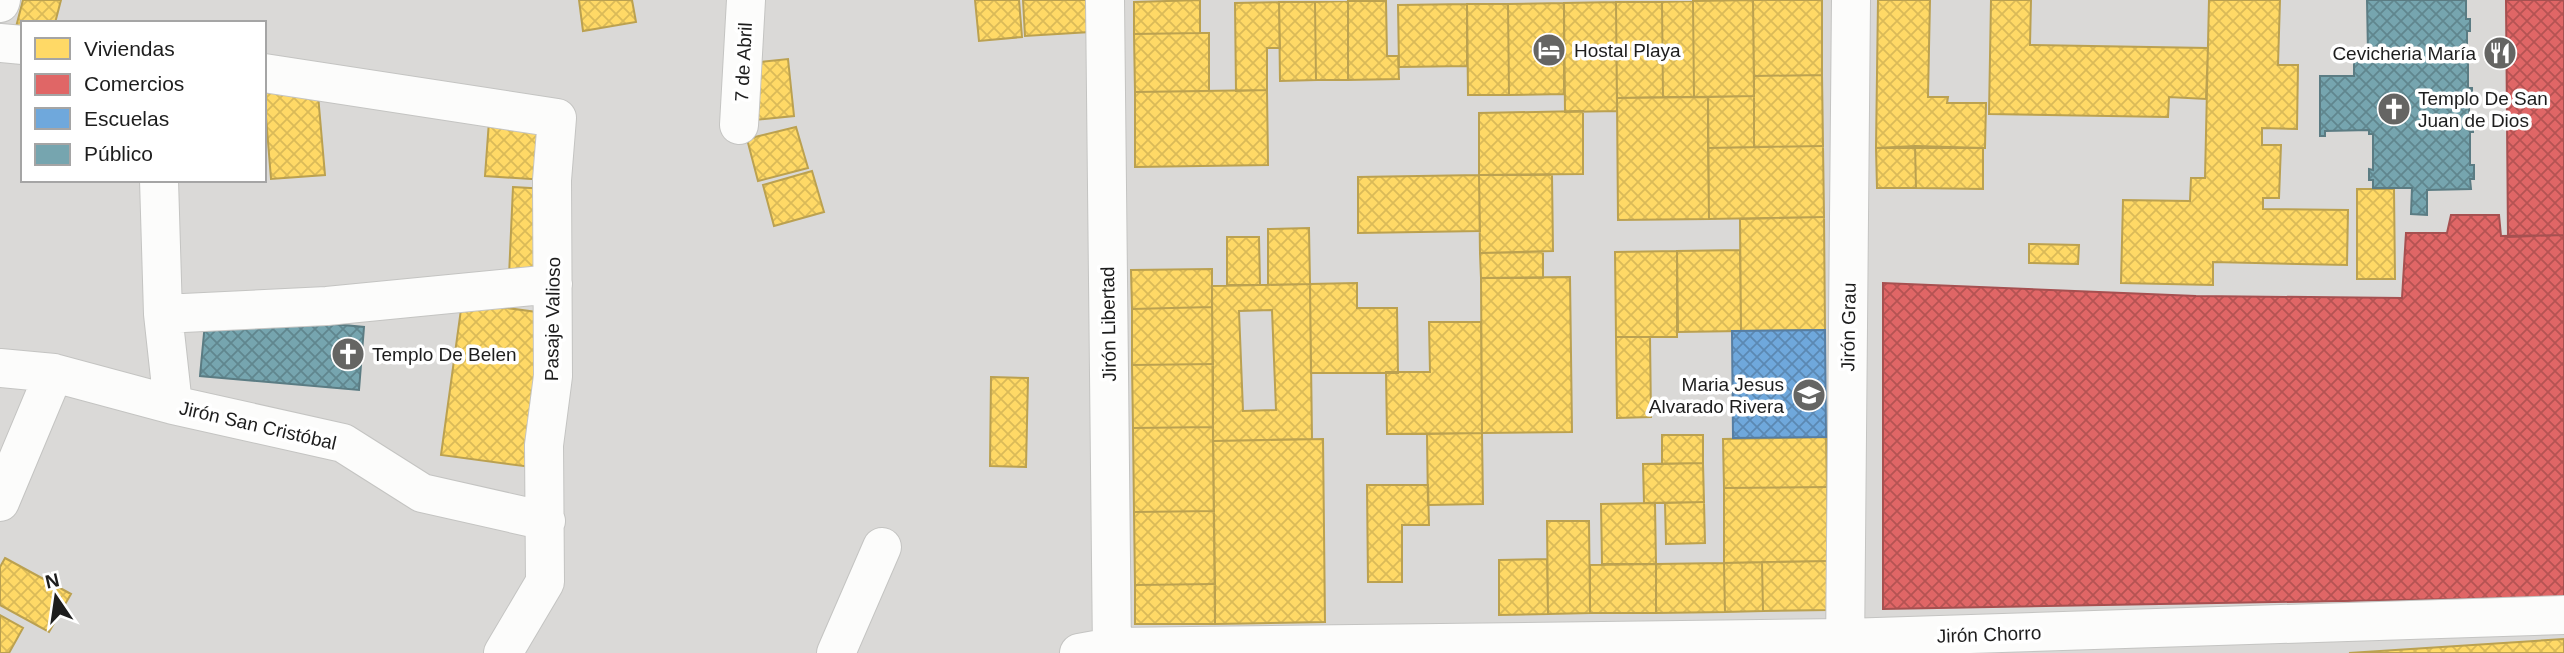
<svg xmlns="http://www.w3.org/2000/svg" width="2564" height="653" font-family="Helvetica,sans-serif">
<defs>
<pattern id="homes-cross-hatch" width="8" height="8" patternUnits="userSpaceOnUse" patternTransform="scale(1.75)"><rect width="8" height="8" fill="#ffd966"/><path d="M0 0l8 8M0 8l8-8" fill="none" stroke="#daba58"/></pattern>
<pattern id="shops-cross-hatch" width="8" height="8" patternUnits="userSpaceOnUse" patternTransform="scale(1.75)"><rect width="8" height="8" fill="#e06666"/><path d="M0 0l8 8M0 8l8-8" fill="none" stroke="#b55353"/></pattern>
<pattern id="schools-cross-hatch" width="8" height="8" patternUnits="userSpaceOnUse" patternTransform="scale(1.75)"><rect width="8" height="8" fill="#6fa8dc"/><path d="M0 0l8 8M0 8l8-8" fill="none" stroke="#5b88b2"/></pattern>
<pattern id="public-cross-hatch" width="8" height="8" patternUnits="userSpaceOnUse" patternTransform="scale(1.75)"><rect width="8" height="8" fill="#76a5af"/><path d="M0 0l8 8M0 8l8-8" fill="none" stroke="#60868e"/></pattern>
</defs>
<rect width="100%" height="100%" fill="#ebeae6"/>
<!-- residential -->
<path fill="#dad9d7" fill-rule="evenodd" d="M0 0H2564V653H0ZM23 23H264V180H23Z"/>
<!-- homes -->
<path fill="url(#homes-cross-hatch)" stroke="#bba150" stroke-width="2" fill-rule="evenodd" d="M23 0H61L55 23H23V29L16 27Z
M579 0H632L636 22 583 31Z
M975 0H1019L1022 37 979 41Z
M1023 0H1088L1090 32 1025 36Z
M1200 0V33L1134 34V2Z
M1753 0H1822V75L1754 76Z
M1753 0 1754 96 1694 97 1693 1Z
M1878 0H1930L1928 97H1948L1947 103H1986L1985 148H1876Z
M1991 0H2031L2030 45 2208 48 2206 99 2169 97 2168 117 1989 114Z
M2209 0H2280L2278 65H2298L2297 129 2262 128V145H2281L2279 198H2263V209L2348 210 2347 265 2213 262V285L2121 283 2123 200 2190 201 2191 178H2205Z
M1348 1V80H1316L1315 2Z
M1348 1H1386L1387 56H1398L1399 79 1348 80Z
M1693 1 1694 97H1663L1662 2Z
M1279 2H1315L1316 80 1280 81Z
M1279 2 1280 48H1267V90L1236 91 1235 3Z
M1616 2H1662L1663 97 1617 98Z
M1616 2 1617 111 1565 112 1564 3Z
M1564 3V94L1509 95 1508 4Z
M1467 4V66L1399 67 1398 5Z
M1467 4H1508L1509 95H1468Z
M1200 33H1209V91L1135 92 1134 34Z
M788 59 794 116 755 120 749 63Z
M1822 75 1823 146 1754 147V76Z
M1267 90 1268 165 1135 167V92Z
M264 92 318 95 325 175 271 179Z
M1754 96V147L1708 148V97Z
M1708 97 1709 219 1618 220 1617 98Z
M1583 111V174L1479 175V113Z
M489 121 550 124 546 180 485 176Z
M796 127 808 168 758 181 747 139Z
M1823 146 1824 217 1709 219 1708 148Z
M1915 146 1983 148V189L1916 188Z
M1915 146 1916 188H1877L1876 148Z
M812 171 824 212 774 226 763 185Z
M1479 175 1480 231 1358 233V177Z
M1479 175H1552L1553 251 1480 253Z
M513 187 547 189 544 278 509 276Z
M2357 189H2394L2395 279H2357Z
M1824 217 1825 330 1741 331 1740 219Z
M1309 228 1310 284 1268 285V229Z
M1227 237H1259L1260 285H1227Z
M2029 244 2079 245 2078 264 2029 263Z
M1740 250 1741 331 1678 332 1677 251Z
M1677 251V337H1616L1615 252Z
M1543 252V278H1481L1480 253Z
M1212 269V307L1132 309 1131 270Z
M1570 277 1572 432 1482 433 1481 278Z
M1357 283V308H1397L1398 373H1311L1310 284Z
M1310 284 1312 439 1213 441 1212 286ZM1272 310 1276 410 1243 411 1239 311Z
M462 302 552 314 531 467 441 455Z
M1212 307 1213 364 1132 365V309Z
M1429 322H1481L1482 433 1387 434 1386 372H1430Z
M1616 337H1650L1651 417 1617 418Z
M1213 364V427L1133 428 1132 365Z
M991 377 1028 378 1026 467 990 466Z
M1213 427 1214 511 1134 512 1133 428Z
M1482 433 1483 504 1428 505 1427 434Z
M1662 435H1703V463L1662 464Z
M1826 437 1827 487 1724 488 1723 439Z
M1323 439 1325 622 1215 624 1213 441Z
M1703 463 1704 502 1644 503 1643 464Z
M1367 485H1428L1429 525H1402V582H1368Z
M1827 487 1828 561 1724 563V488Z
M1704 502 1705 543 1666 544 1665 503Z
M1655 503 1656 564H1602L1601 504Z
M1214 511 1215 584 1135 585 1134 512Z
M1547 521H1589L1590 613 1548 614Z
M5 558 71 594 49 632 0 605V567Z
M1547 559 1548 614 1499 615V560Z
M1828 561V610L1763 611 1762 562Z
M1762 562 1763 611 1725 612 1724 563Z
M1724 563 1725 612 1656 613V564Z
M1656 564V613H1590V565Z
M1215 584V624H1135V585Z
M0 615 23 628 9 653H0Z
M2564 639V653H2349Z"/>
<!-- shops -->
<path fill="url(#shops-cross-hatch)" stroke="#a65050" stroke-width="2" d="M2506 0H2564V235L2508 237Z
M2451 215H2499L2501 236 2564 235V597L1883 609V283L2196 296 2402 298 2406 233H2447Z"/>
<!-- schools -->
<path fill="url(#schools-cross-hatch)" stroke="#567ea3" stroke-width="2" d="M1825 330 1826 437 1733 438 1732 331Z"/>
<!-- public -->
<path fill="url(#public-cross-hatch)" stroke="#5b7c83" stroke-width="2" d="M2367 0H2466V19H2470V31H2467V52H2471V62H2468V88H2472V100H2469V120L2473 119V132H2470V165H2474V179H2470L2471 189 2427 190V215L2411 214 2412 188H2373V180H2369V169L2373 170V134H2369V130L2325 131V136H2320V76H2354V53H2368Z
M206 312 364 327 359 390 200 376Z"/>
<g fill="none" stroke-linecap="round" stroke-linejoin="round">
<defs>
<path id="minor" d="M1105 0 1112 653
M0 43 23 45
M264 73 557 118 552 180 553 376 544 445 545 582 503 653
M739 125 746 0
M159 180 163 314 173 405
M163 314 327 306 553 284
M0 368 54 373 173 405 343 443 422 493 546 521
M0 502 54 373
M836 653 882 547
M1079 653 1112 647 1845 638 2564 615
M1845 653 1851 0"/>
<path id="tertiary" d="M0 3 1 0"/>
</defs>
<!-- minor casing -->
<use href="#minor" stroke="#c4c4c2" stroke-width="40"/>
<!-- tertiary casing -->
<use href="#tertiary" stroke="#c4c4c2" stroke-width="40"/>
<!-- minor -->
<use href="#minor" stroke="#fcfcfb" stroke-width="38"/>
<!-- tertiary -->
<use href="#tertiary" stroke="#fcfcfb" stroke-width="38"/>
</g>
<!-- icons -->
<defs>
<symbol id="hotel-disc" viewBox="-11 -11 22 22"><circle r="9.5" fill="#656563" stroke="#fff"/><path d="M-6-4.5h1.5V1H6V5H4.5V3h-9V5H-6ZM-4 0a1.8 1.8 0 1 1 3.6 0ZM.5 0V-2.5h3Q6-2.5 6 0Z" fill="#fff"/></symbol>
<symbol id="restaurant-disc" viewBox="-11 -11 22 22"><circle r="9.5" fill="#656563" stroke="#fff"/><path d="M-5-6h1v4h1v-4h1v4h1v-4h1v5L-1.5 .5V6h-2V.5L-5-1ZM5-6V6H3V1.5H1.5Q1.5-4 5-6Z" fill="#fff"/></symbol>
<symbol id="church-disc" viewBox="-11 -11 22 22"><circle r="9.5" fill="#656563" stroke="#fff"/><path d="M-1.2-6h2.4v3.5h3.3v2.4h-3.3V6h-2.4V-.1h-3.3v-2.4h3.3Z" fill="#fff"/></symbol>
<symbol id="school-disc" viewBox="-11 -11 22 22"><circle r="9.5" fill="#656563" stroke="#fff"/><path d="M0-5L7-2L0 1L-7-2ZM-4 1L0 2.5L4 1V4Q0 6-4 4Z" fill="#fff"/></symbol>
</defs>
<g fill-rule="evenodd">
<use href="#hotel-disc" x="1530" y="31" width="38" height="38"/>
<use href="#restaurant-disc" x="2481" y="34" width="38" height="38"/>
<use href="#church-disc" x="2375" y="90" width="38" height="38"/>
<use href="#church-disc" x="329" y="335" width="38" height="38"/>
<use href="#school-disc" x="1790" y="376" width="38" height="38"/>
</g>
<g text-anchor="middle" stroke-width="7" stroke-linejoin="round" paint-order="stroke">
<!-- poi labels -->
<g font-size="19" fill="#1d1d1d" stroke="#fff" text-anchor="start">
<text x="1574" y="57">Hostal Playa</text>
<text x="2476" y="60" text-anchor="end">Cevicheria María</text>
<text x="2418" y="105">Templo De San<tspan x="2418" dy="22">Juan de Dios</tspan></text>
<text x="372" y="361">Templo De Belen</text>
<text x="1784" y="391" text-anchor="end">Maria Jesus<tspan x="1784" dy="22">Alvarado Rivera</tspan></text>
</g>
<!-- street labels -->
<g font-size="19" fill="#1d1d1d" stroke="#fff">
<text transform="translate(743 62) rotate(-87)" y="7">7 de Abril</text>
<text transform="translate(552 319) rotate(-89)" y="7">Pasaje Valioso</text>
<text transform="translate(1108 324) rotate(-91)" y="7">Jirón Libertad</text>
<text transform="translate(1848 327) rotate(-89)" y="7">Jirón Grau</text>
<text transform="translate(258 425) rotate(13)" y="7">Jirón San Cristóbal</text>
<text transform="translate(1989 634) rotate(-2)" y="7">Jirón Chorro</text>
</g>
</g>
<!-- legend -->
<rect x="21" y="21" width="245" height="161" fill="#ffffff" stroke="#a5a5a5" stroke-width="2"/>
<rect x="35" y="38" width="35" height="21" fill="#ffd966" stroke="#a5a5a5" stroke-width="2"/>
<text x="84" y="56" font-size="21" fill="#1d1d1d">Viviendas</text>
<rect x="35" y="74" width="35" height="21" fill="#e06666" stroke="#a5a5a5" stroke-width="2"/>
<text x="84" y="91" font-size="21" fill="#1d1d1d">Comercios</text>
<rect x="35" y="108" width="35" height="21" fill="#6fa8dc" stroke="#a5a5a5" stroke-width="2"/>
<text x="84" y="126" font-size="21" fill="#1d1d1d">Escuelas</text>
<rect x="35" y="144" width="35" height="21" fill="#76a5af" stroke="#a5a5a5" stroke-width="2"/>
<text x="84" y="161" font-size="21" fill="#1d1d1d">Público</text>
<!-- north arrow -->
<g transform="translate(56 597) rotate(347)" stroke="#ffffff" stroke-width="5" paint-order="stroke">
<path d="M0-5L12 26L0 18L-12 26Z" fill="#1d1d1d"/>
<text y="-10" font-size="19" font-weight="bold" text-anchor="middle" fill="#1d1d1d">N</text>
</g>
</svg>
